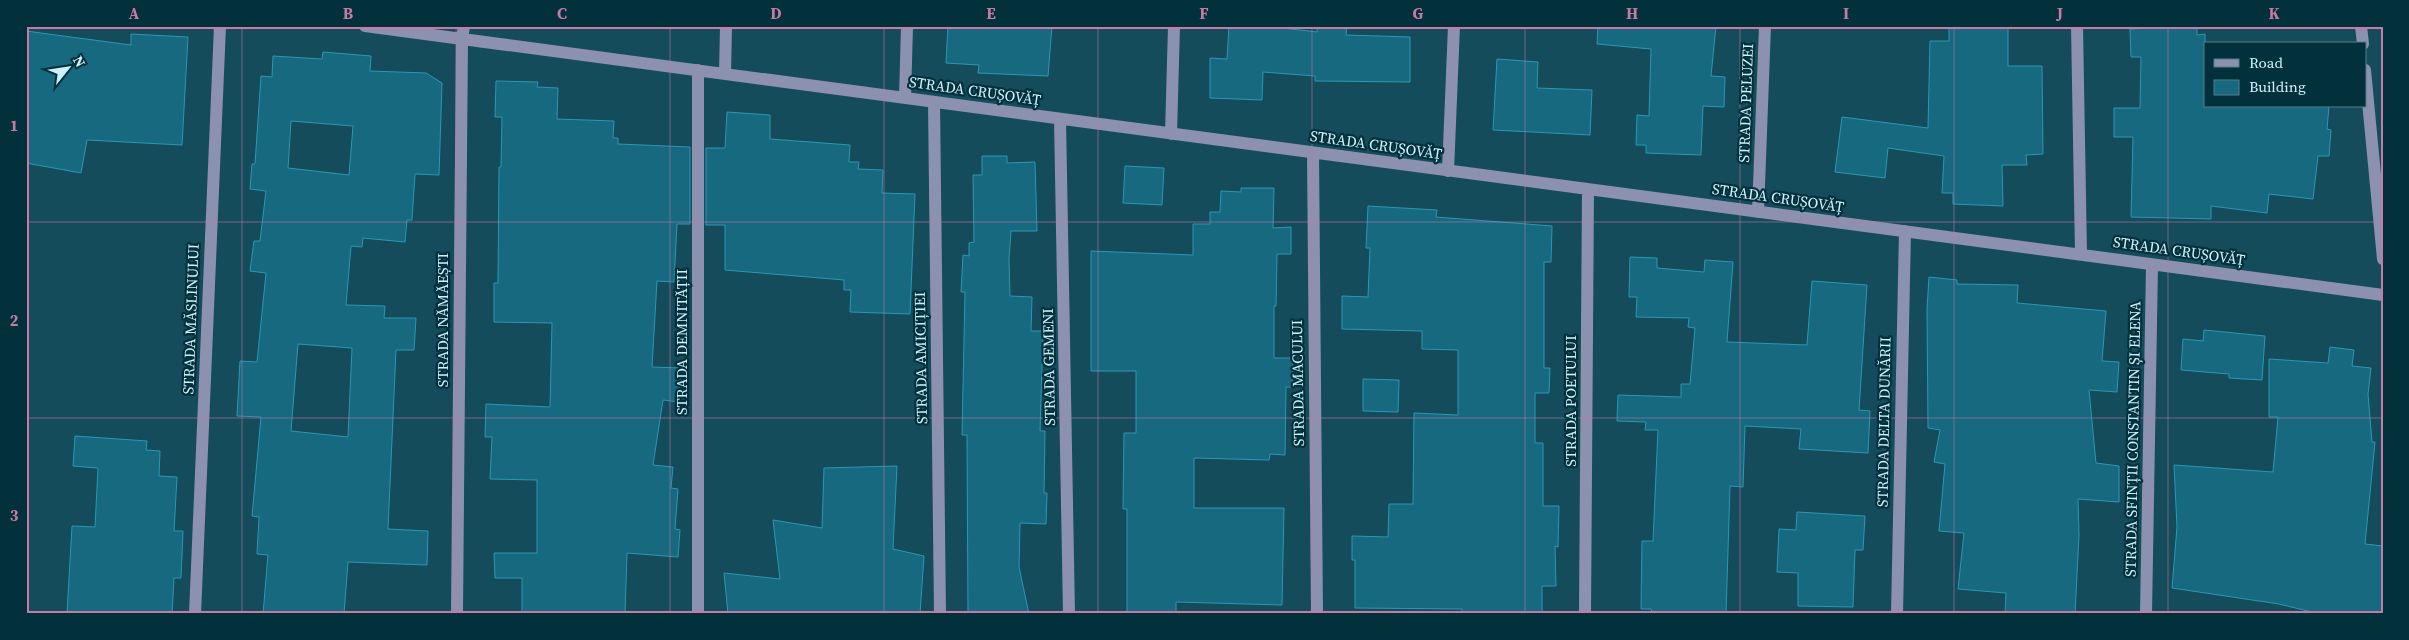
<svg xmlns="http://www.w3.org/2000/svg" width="2409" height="640" font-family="'Source Serif 4',serif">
<rect width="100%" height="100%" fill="#154c5b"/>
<!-- building -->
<path fill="#16697f" stroke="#2d97b4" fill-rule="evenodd" d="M948 26H1052L1048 76 978 73 979 65 946 63Z
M1229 26H1265L1317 32V26H1347L1346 35 1410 37V82L1315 81V76L1263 72 1262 100 1210 98V58L1227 59Z
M1598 26H1716L1711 76 1725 77 1724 107 1703 106 1701 155 1646 153V145H1636L1637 115 1649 116 1651 49 1597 44Z
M1949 26H2008V66H2042L2043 154 2026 155 2027 165H2002L2003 206 1953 204V193H1942L1944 156 1888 148 1885 178 1835 172 1842 117 1928 128 1930 41H1949Z
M2197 26V35L2205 34V106H2329L2327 129 2331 130 2329 156H2318L2313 199 2269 194 2267 213 2211 206V219L2131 217 2133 137H2114V108H2140L2141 57H2131L2130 29Z
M26 31 131 45V34L188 37 182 145 87 140 81 173 26 163Z
M323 52 371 56 370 71 426 73 442 83 439 175 415 174 412 220H407L405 242 363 238 362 247 351 246 346 305 385 306 384 318H416L414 350H396L388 529 428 531 427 565 348 562 344 614H263L268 555 257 554 259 517 252 516 261 417 237 416 240 361 257 362 266 273 250 271 254 241H260L266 191 250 189 252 164H255L261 76 272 77 273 56 322 59ZM291 121 353 126 349 175 288 168ZM298 344 352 348 348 437 291 431Z
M1497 59 1538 62 1537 88 1592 90 1590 135 1493 130Z
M496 81 538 82 537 87 558 88 557 119 614 121 613 138H618V144L690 147V224H677L674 282 657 281 652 367 681 368 679 402 663 400 653 465 673 467 671 488 678 489 675 529 680 530 678 557 627 553 625 614 522 613V578H495L494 553H537V480L490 479 492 437H485L486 404 550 407 552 323 494 322V283H498L499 167H501L502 117H495Z
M727 112 770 115V139L850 145 849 162H859L858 169 883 170 882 193 915 194 910 314 850 312 851 290H844V280L725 270V225H706V148H725Z
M982 156H1007V163L1035 162 1037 231H1011L1009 260 1010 296 1032 297 1031 331H1043L1040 431H1045L1044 493H1047L1046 524 1020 523 1019 567 1029 614H968L967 435H962L965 292H961L963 255 969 256V243L974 242 973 175H982Z
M1125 166 1164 168 1162 205 1123 203Z
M1241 188H1274L1273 228 1291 227V254H1277L1276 306H1274V358H1293L1292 387H1286L1285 455 1270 454 1269 460 1194 458V508H1284L1282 605 1176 602V614H1127V509H1123L1124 433H1136V371H1091V251L1193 255V224H1210V212H1220L1221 191 1241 192Z
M1368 206 1437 210 1436 217 1552 226 1551 262H1544V368H1550L1549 393H1535V443H1543V506H1559L1558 547 1555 546 1556 586H1542V614H1462V609L1355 608V560H1352V536L1388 537 1389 504H1413L1414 413 1458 415V350L1422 349V331L1342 329V296L1368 297 1370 248H1366Z
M1630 257 1657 258V268L1704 272 1705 260 1733 262 1727 342 1807 345 1812 281 1867 285 1859 410 1870 411 1868 453 1799 449 1801 429 1745 426 1743 487 1730 486 1726 614H1653L1651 609H1641L1642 541H1653L1658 430H1645L1646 422 1617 421 1618 395 1681 397V384H1690L1695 328 1688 327 1689 318 1636 317 1637 297H1629Z
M1929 277 1957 280V284L2018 285 2017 303 2106 311 2102 361 2119 362 2117 392 2089 390 2096 463 2119 466V502L2078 499 2079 535 2075 614H2005L2006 593 1958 589 1964 533 1939 531 1945 464 1934 462 1940 430 1928 428 1927 309Z
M2204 330 2265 336 2262 380 2229 378V374L2181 370 2183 339 2203 341Z
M2330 347 2354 350 2352 366 2371 368 2368 394 2372 442H2375L2365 544 2383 546 2382 614H2320L2279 604 2172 588 2177 527 2174 465 2273 472 2278 417H2269V359L2328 363Z
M1363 379 1399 380 1398 412 1363 411Z
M75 436 147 441 146 450 160 451 159 476 177 477 174 531H183L181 578H174L172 614H67L72 526 95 527 98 468 73 466Z
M897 466 893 549 924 556 920 614H728L724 573 780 579 773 520 822 528 824 468Z
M1797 512 1865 516 1863 550H1855L1853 607 1798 606V573L1777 572 1779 529 1796 530Z"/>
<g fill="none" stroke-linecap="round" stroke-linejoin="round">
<!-- minor -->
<path stroke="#8d91b0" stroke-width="12" d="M365 26 2383 295
M2077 26 2081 254
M2361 26 2363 44
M698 70V614
M2365 70 2383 259
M725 74 726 26
M905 98 907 26
M934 102 940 614
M1060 119 1069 614
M1171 134 1174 26
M1313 153 1317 614
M1448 171 1454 26
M1758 212 1765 26
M195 614 220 26
M457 614 462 39 464 26
M1585 614 1588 189
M1897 614 1905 231
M2146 614 2152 265"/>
</g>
<!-- grid -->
<path fill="none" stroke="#c77aa4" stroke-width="1" stroke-opacity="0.55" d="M242 26V614M456 26V614M670 26V614M884 26V614M1098 26V614M1312 26V614M1525 26V614M1740 26V614M1954 26V614M2168 26V614M26 222H2383M26 418H2383"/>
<g text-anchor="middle" stroke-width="4.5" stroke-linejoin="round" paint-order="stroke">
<!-- street labels -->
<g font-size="15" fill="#cdf1fd" stroke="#02313c">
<text transform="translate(975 91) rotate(8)" y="5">STRADA CRUȘOVĂȚ</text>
<text transform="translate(1746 103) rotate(-88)" y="5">STRADA PELUZEI</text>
<text transform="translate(1376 145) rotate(8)" y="5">STRADA CRUȘOVĂȚ</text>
<text transform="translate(1778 198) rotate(8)" y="5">STRADA CRUȘOVĂȚ</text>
<text transform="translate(2179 251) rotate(8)" y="5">STRADA CRUȘOVĂȚ</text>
<text transform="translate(191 319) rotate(-88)" y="5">STRADA MĂSLINULUI</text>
<text transform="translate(443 320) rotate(-90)" y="5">STRADA NĂMĂEȘTI</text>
<text transform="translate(682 342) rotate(-90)" y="5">STRADA DEMNITĂȚII</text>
<text transform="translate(921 358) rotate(-91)" y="5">STRADA AMICIȚIEI</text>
<text transform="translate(1049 367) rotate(-91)" y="5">STRADA GEMENI</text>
<text transform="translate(1298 383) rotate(-91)" y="5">STRADA MACULUI</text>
<text transform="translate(1571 401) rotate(-90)" y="5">STRADA POETULUI</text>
<text transform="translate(1884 422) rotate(-89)" y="5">STRADA DELTA DUNĂRII</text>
<text transform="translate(2133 439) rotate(-89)" y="5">STRADA SFINȚII CONSTANTIN ȘI ELENA</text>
</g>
</g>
<!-- border -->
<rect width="2409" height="640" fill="none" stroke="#02313c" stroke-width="55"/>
<!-- legend -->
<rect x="2204" y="42" width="162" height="65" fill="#02313c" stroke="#537e89"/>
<rect x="2214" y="59" width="25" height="8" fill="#8d91b0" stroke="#537e89"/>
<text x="2249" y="68" font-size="15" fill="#cdf1fd">Road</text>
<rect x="2214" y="80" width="25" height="15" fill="#16697f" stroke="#537e89"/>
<text x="2249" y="92" font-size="15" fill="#cdf1fd">Building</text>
<!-- north arrow -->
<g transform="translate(68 68) rotate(60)" stroke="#02313c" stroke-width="4" paint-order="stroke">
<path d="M0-4L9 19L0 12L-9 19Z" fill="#cdf1fd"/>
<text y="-8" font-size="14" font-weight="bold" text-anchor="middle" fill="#cdf1fd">N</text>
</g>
<rect x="28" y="28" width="2354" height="584" fill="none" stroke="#c77aa4" stroke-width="2"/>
<g font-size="16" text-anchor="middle" font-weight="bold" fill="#c77aa4">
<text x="134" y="19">A</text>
<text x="348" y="19">B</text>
<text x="562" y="19">C</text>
<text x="776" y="19">D</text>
<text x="991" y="19">E</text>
<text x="1204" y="19">F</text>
<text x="1418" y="19">G</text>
<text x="1632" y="19">H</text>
<text x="1846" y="19">I</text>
<text x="2060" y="19">J</text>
<text x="2274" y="19">K</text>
<text x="14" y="131">1</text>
<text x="14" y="326">2</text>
<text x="14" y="521">3</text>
</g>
</svg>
